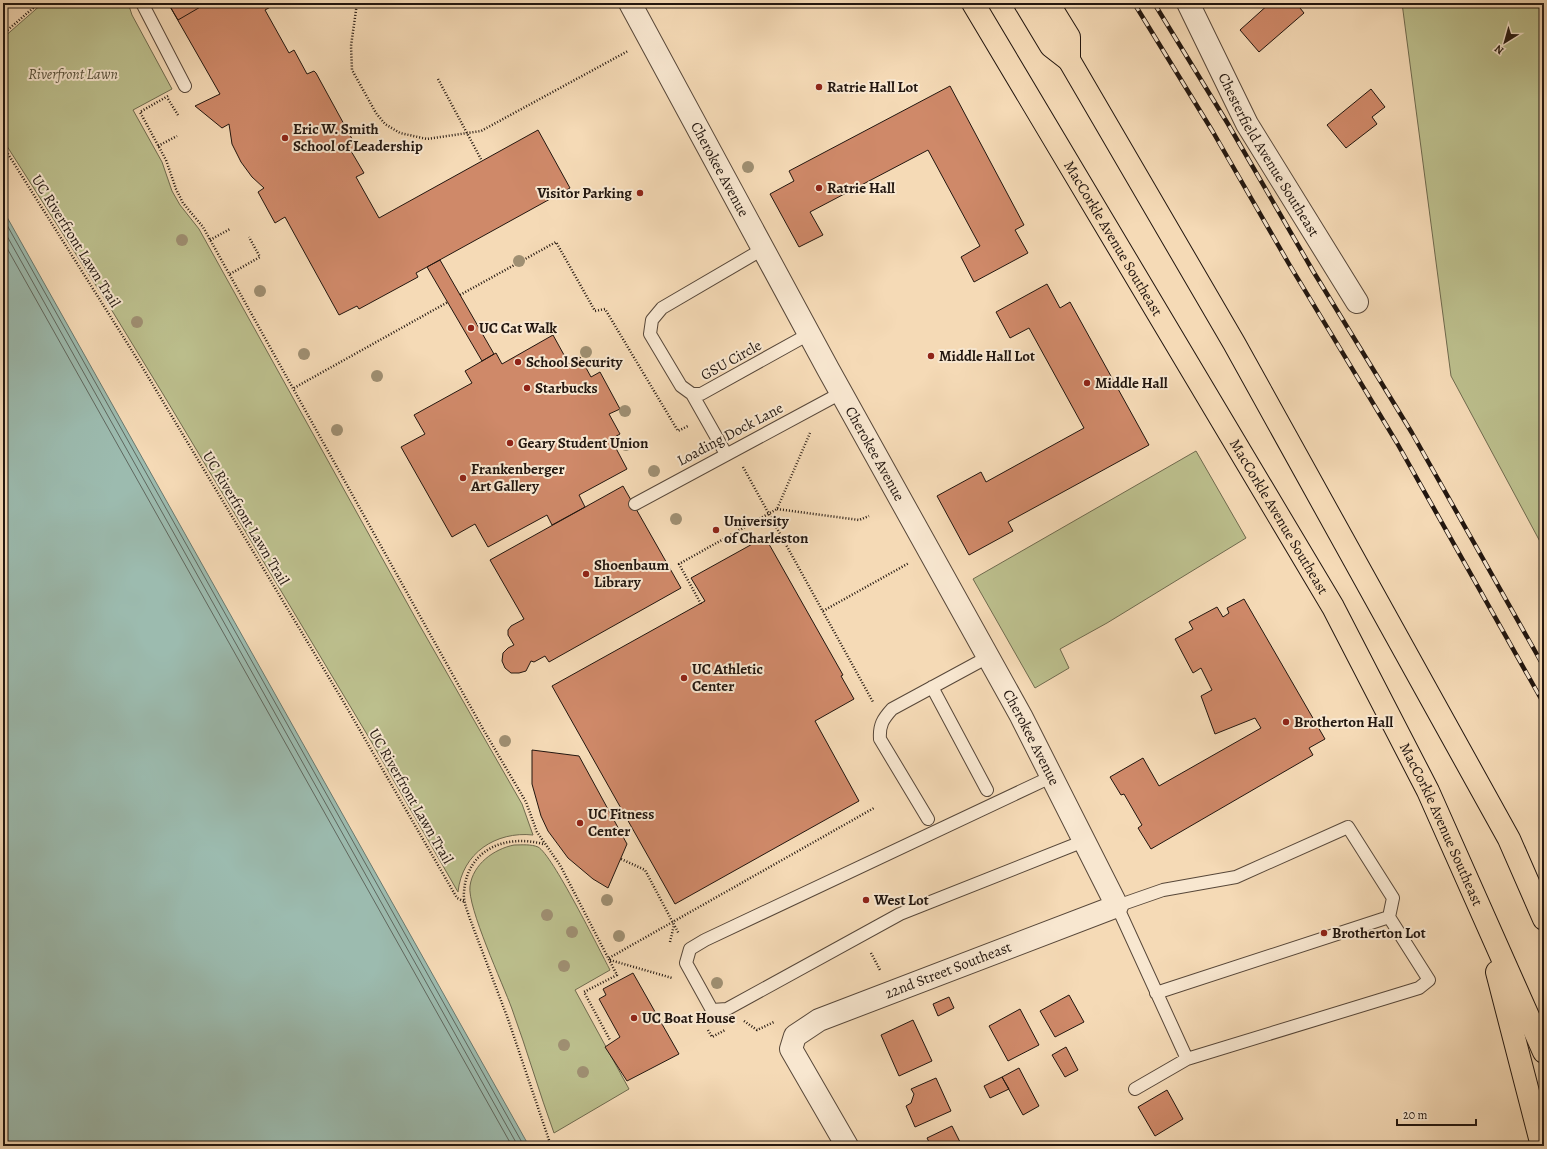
<svg xmlns="http://www.w3.org/2000/svg" width="1547" height="1149" font-family="Alegreya,serif">
<rect width="100%" height="100%" fill="#f5dab6"/>
<filter id="stains"><feTurbulence type="fractalNoise" baseFrequency=".005" numOctaves="4"/><feColorMatrix values="0 0 0 0 .2 0 0 0 0 .09 0 0 0 0 .02 0 0 0 .5 -.17"/></filter>
<radialGradient id="worn" r=".72"><stop offset=".6" stop-color="#630" stop-opacity="0"/><stop offset="1" stop-color="#630" stop-opacity=".3"/></radialGradient>
<!-- green -->
<path fill="#bcbf8d" stroke="#6f6a4e" d="M43 3H128L132 15 172 89 133 110 162 162 172 191 180 205 199 229 416 619 522 804 533 835C496 831 462 853 458 892L371 741 163 394 111 309 3 140V38Z
M1402 3H1544V549L1451 376Z
M1196 451 1246 538 1107 623 1060 649 1069 668 1035 688 973 579Z
M514 845C522 845 531 844 538 847 552 854 600 951 610 970L575 990 629 1089 554 1133C539 1092 527 1050 512 1009 503 984 467 907 470 886 473 864 494 849 514 845Z"/>
<!-- water -->
<path fill="#9cbbaf" stroke="#6b796f" d="M3 210 529 1146H3Z"/>
<g fill="none" stroke-linecap="round" stroke-linejoin="round">
<!-- shore -->
<path stroke="#5f685f" stroke-width="1" d="M3 218 524 1146
M3 229 518 1146
M3 241 512 1146"/>
</g>
<!-- building -->
<path fill="#cf8969" stroke="#22160f" d="M168 3H278L265 10 289 53 294 50 307 74 314 71 316 73 357 148 351 151 364 173 356 177 379 218 538 130 570 188 416 273 418 277 359 309 357 306 339 315 285 217 275 223 258 192 264 188 252 177 241 162 232 144 229 124 222 128 195 106 220 94Z
M168 3H200L202 6 178 20Z
M1270 3H1296L1304 13 1259 52 1240 30Z
M950 86 1024 225 1015 230 1028 253 974 282 961 257 980 246 928 150 810 212 823 235 799 247 770 194 794 181 789 171Z
M1371 89 1385 107 1372 117 1377 124 1346 148 1327 125Z
M440 260 494 354 482 361 427 267Z
M1047 284 1060 308 1070 302 1149 445 1008 522 1013 531 969 555 937 496 981 472 986 482 1084 428 1029 328 1010 338 996 312Z
M553 335 569 364 580 357 591 377 600 372 620 409 609 414 620 434 611 439 627 469 579 495 585 507 552 525 547 515 488 547 475 524 452 537 401 447 425 434 414 415 472 383 465 371 496 353 502 364Z
M623 486 681 588 549 662 545 656 534 662 531 661 526 671 519 673H511L505 668 502 661 503 653 508 648 514 645 508 635V630L511 626 524 619 490 560Z
M765 537 843 675 841 676 854 699 815 721 859 801 675 904 552 686 705 601 691 578Z
M1244 599 1325 739 1309 748 1313 755 1151 849 1138 828 1142 825 1124 794 1121 795 1110 777 1143 758 1159 786 1261 728 1255 718 1215 734 1201 696 1212 690 1201 668 1193 673 1175 639 1193 629 1189 622 1217 607 1223 617 1229 613 1227 608Z
M532 750 579 756 627 844 608 888 593 879 568 858 548 831 541 816 532 784Z
M633 973 679 1054 627 1081 605 1047 620 1037 599 999 606 995 603 989Z
M1069 995 1084 1022 1055 1037 1040 1011Z
M949 997 954 1008 938 1016 933 1004Z
M1020 1009 1039 1045 1008 1061 989 1026Z
M913 1020 932 1061 899 1076 881 1035Z
M1066 1047 1078 1070 1065 1077 1052 1055Z
M1019 1068 1039 1106 1023 1115 1002 1077Z
M1002 1077 1009 1089 990 1098 984 1086Z
M936 1078 951 1111 915 1127 906 1106 911 1103 914 1094 911 1089Z
M1167 1090 1183 1119 1155 1136 1138 1107Z
M952 1126 962 1146H931L927 1138Z"/>
<g fill="none" stroke-linecap="round" stroke-linejoin="round">
<defs>
<path id="service" d="M142 3 185 86
M763 249 662 308 652 320 650 334 681 386 692 394H701L809 334
M692 394 726 454
M635 504 841 393
M932 687 987 790
M1051 777 705 940 690 949 686 963 712 1010 727 1009 900 914 1084 841
M928 819 880 739C879 725 883 719 892 709L988 657
M1156 993 1389 917
M1135 1089 1187 1059 1419 988 1429 980 1389 917 1393 898 1348 827 1236 877 1163 890 1117 906 1187 1059"/>
<g id="minor">
<path id="s1" d="M630 3 828 369 1021 716 1117 906 819 1020 795 1036 791 1049 847 1146"/>
<path id="s2" d="M1188 3 1247 124 1357 302"/>
</g>
<g id="primary">
<path id="s3" d="M973 3 1333 607 1428 791 1544 1052"/>
<path d="M1025 3 1051 46 1069 60"/>
<path d="M1048 3 1069 37V60L1234 343 1509 839 1544 919"/>
<path d="M1497 972 1542 1146"/>
</g>
</defs>
<!-- service casing -->
<use href="#service" stroke="#574739" stroke-width="14"/>
<!-- minor casing -->
<use href="#minor" stroke="#574739" stroke-width="24"/>
<!-- primary casing -->
<use href="#primary" stroke="#22160f" stroke-width="24"/>
<!-- path -->
<path stroke="#22160f" stroke-width="2.5" stroke-dasharray="1 2" stroke-linecap="butt" d="M357 3 351 46 352 70 376 113 385 124 400 133 427 139 481 131 628 51
M3 34 39 3
M438 79 482 161
M168 96 140 112 166 160 176 189 183 203 203 227 483 729 526 802 537 832 560 865 617 975 584 992 610 1040
M168 99 178 115
M3 146 141 365 343 701 457 898 465 902
M158 146 177 136
M210 240 230 229
M230 274 260 257 249 237
M460 295 556 242 595 311 605 309 678 431 688 426
M294 388 448 302
M743 467 873 702
M777 509 859 520 869 516
M701 604 679 564 777 509 810 433
M823 611 909 563
M543 844C506 834 467 849 464 892 463 901 467 910 470 919L508 1019 551 1146
M621 859 645 870 679 934
M670 942 674 925
M871 953 880 970
M609 958 874 808
M610 960 672 978
M744 1021 757 1030 774 1022
M708 1030 712 1037 725 1030"/>
<!-- service -->
<use href="#service" stroke="#f8e7d0" stroke-width="12"/>
<!-- minor -->
<use href="#minor" stroke="#f8e7d0" stroke-width="22"/>
<!-- primary -->
<use href="#primary" stroke="#f5dab6" stroke-width="22"/>
<defs>
<path id="rail" d="M1134 3 1213 132 1289 264 1397 443 1544 704
M1154 3 1228 124 1313 271 1412 433 1544 667"/>
</defs>
<!-- rail casing -->
<use href="#rail" stroke="#22160f" stroke-width="4.5"/>
<!-- rail -->
<use href="#rail" stroke="#f8e7d0" stroke-width="3" stroke-dasharray="9" stroke-linecap="butt"/>
</g>
<!-- trees -->
<g fill="#9f8f72">
<circle cx="748" cy="167" r="6"/>
<circle cx="182" cy="240" r="6"/>
<circle cx="519" cy="261" r="6"/>
<circle cx="260" cy="291" r="6"/>
<circle cx="137" cy="322" r="6"/>
<circle cx="586" cy="352" r="6"/>
<circle cx="304" cy="354" r="6"/>
<circle cx="377" cy="376" r="6"/>
<circle cx="625" cy="411" r="6"/>
<circle cx="337" cy="430" r="6"/>
<circle cx="626" cy="445" r="6"/>
<circle cx="654" cy="471" r="6"/>
<circle cx="676" cy="519" r="6"/>
<circle cx="505" cy="741" r="6"/>
<circle cx="607" cy="900" r="6"/>
<circle cx="547" cy="915" r="6"/>
<circle cx="572" cy="932" r="6"/>
<circle cx="619" cy="936" r="6"/>
<circle cx="564" cy="966" r="6"/>
<circle cx="717" cy="983" r="6"/>
<circle cx="564" cy="1045" r="6"/>
<circle cx="583" cy="1072" r="6"/>
</g>
<!-- markers -->
<g fill="#8f2418" stroke="#f8e7d0" stroke-width="1.5">
<circle cx="819" cy="87" r="4"/>
<circle cx="285" cy="138" r="4"/>
<circle cx="819" cy="188" r="4"/>
<circle cx="640" cy="193" r="4"/>
<circle cx="471" cy="328" r="4"/>
<circle cx="931" cy="356" r="4"/>
<circle cx="518" cy="362" r="4"/>
<circle cx="1087" cy="383" r="4"/>
<circle cx="527" cy="388" r="4"/>
<circle cx="510" cy="443" r="4"/>
<circle cx="463" cy="478" r="4"/>
<circle cx="716" cy="530" r="4"/>
<circle cx="586" cy="574" r="4"/>
<circle cx="684" cy="678" r="4"/>
<circle cx="1286" cy="722" r="4"/>
<circle cx="580" cy="823" r="4"/>
<circle cx="866" cy="900" r="4"/>
<circle cx="1324" cy="933" r="4"/>
<circle cx="634" cy="1018" r="4"/>
</g>
<g text-anchor="middle" stroke-width="4" stroke-linejoin="round" paint-order="stroke">
<!-- park labels -->
<g font-size="15" font-style="italic" fill="#58513b" stroke="#f8e7d0">
<text x="73" y="79">Riverfront Lawn</text>
</g>
<!-- poi labels -->
<g font-size="15" font-weight="bold" fill="#22160f" stroke="#f8e7d0" text-anchor="start">
<text x="827" y="92">Ratrie Hall Lot</text>
<text x="293" y="134">Eric W. Smith<tspan x="293" dy="17">School of Leadership</tspan></text>
<text x="827" y="193">Ratrie Hall</text>
<text x="632" y="198" text-anchor="end">Visitor Parking</text>
<text x="479" y="333">UC Cat Walk</text>
<text x="939" y="361">Middle Hall Lot</text>
<text x="526" y="367">School Security</text>
<text x="1095" y="388">Middle Hall</text>
<text x="535" y="393">Starbucks</text>
<text x="518" y="448">Geary Student Union</text>
<text x="471" y="474">Frankenberger<tspan x="471" dy="17">Art Gallery</tspan></text>
<text x="724" y="526">University<tspan x="724" dy="17">of Charleston</tspan></text>
<text x="594" y="570">Shoenbaum<tspan x="594" dy="17">Library</tspan></text>
<text x="692" y="674">UC Athletic<tspan x="692" dy="17">Center</tspan></text>
<text x="1294" y="727">Brotherton Hall</text>
<text x="588" y="819">UC Fitness<tspan x="588" dy="17">Center</tspan></text>
<text x="874" y="905">West Lot</text>
<text x="1332" y="938">Brotherton Lot</text>
<text x="642" y="1023">UC Boat House</text>
</g>
<!-- street labels -->
<g font-size="15" fill="#22160f" stroke="#f8e7d0">
<text dy="5" stroke="none"><textPath href="#s2" startOffset="172">Chesterfield Avenue Southeast</textPath></text>
<text dy="5" stroke="none"><textPath href="#s1" startOffset="189">Cherokee Avenue</textPath></text>
<text dy="5" stroke="none"><textPath href="#s3" startOffset="274">MacCorkle Avenue Southeast</textPath></text>
<text transform="translate(76 241) rotate(58)" y="5">UC Riverfront Lawn Trail</text>
<text transform="translate(731 360) rotate(-29)" y="5">GSU Circle</text>
<text transform="translate(730 434) rotate(-28)" y="5">Loading Dock Lane</text>
<text dy="5" stroke="none"><textPath href="#s1" startOffset="513">Cherokee Avenue</textPath></text>
<text dy="5" stroke="none"><textPath href="#s3" startOffset="598">MacCorkle Avenue Southeast</textPath></text>
<text transform="translate(246 518) rotate(59)" y="5">UC Riverfront Lawn Trail</text>
<text dy="5" stroke="none"><textPath href="#s1" startOffset="837">Cherokee Avenue</textPath></text>
<text transform="translate(411 796) rotate(60)" y="5">UC Riverfront Lawn Trail</text>
<text dy="5" stroke="none"><textPath href="#s3" startOffset="946">MacCorkle Avenue Southeast</textPath></text>
<text transform="translate(948 970) rotate(-21)" y="5">22nd Street Southeast</text>
</g>
</g>
<!-- margin -->
<rect width="1547" height="1149" fill="none" stroke="#f5dab6" stroke-width="16"/>
<rect x="4" y="4" width="1539" height="1141" fill="none" stroke="#22160f" stroke-width="2"/>
<rect x="8" y="8" width="1531" height="1133" fill="none" stroke="#22160f"/>
<!-- north arrow -->
<g transform="translate(1505 42) rotate(217)" stroke="#f8e7d0" stroke-width="3" paint-order="stroke">
<path d="M0-3L7 15L0 10L-7 15Z" fill="#22160f"/>
<text y="-6" font-size="11" font-weight="bold" text-anchor="middle" fill="#22160f">N</text>
</g>
<!-- scale -->
<path d="M1397 1119v6h79v-6" fill="none" stroke="#22160f" stroke-width="2"/>
<text x="1403" y="1119" font-size="12" fill="#22160f" stroke="#f8e7d0" stroke-width="3" paint-order="stroke">20 m</text>
<rect width="100%" height="100%" filter="url(#stains)"/>
<rect width="100%" height="100%" fill="url(#worn)"/>
</svg>
